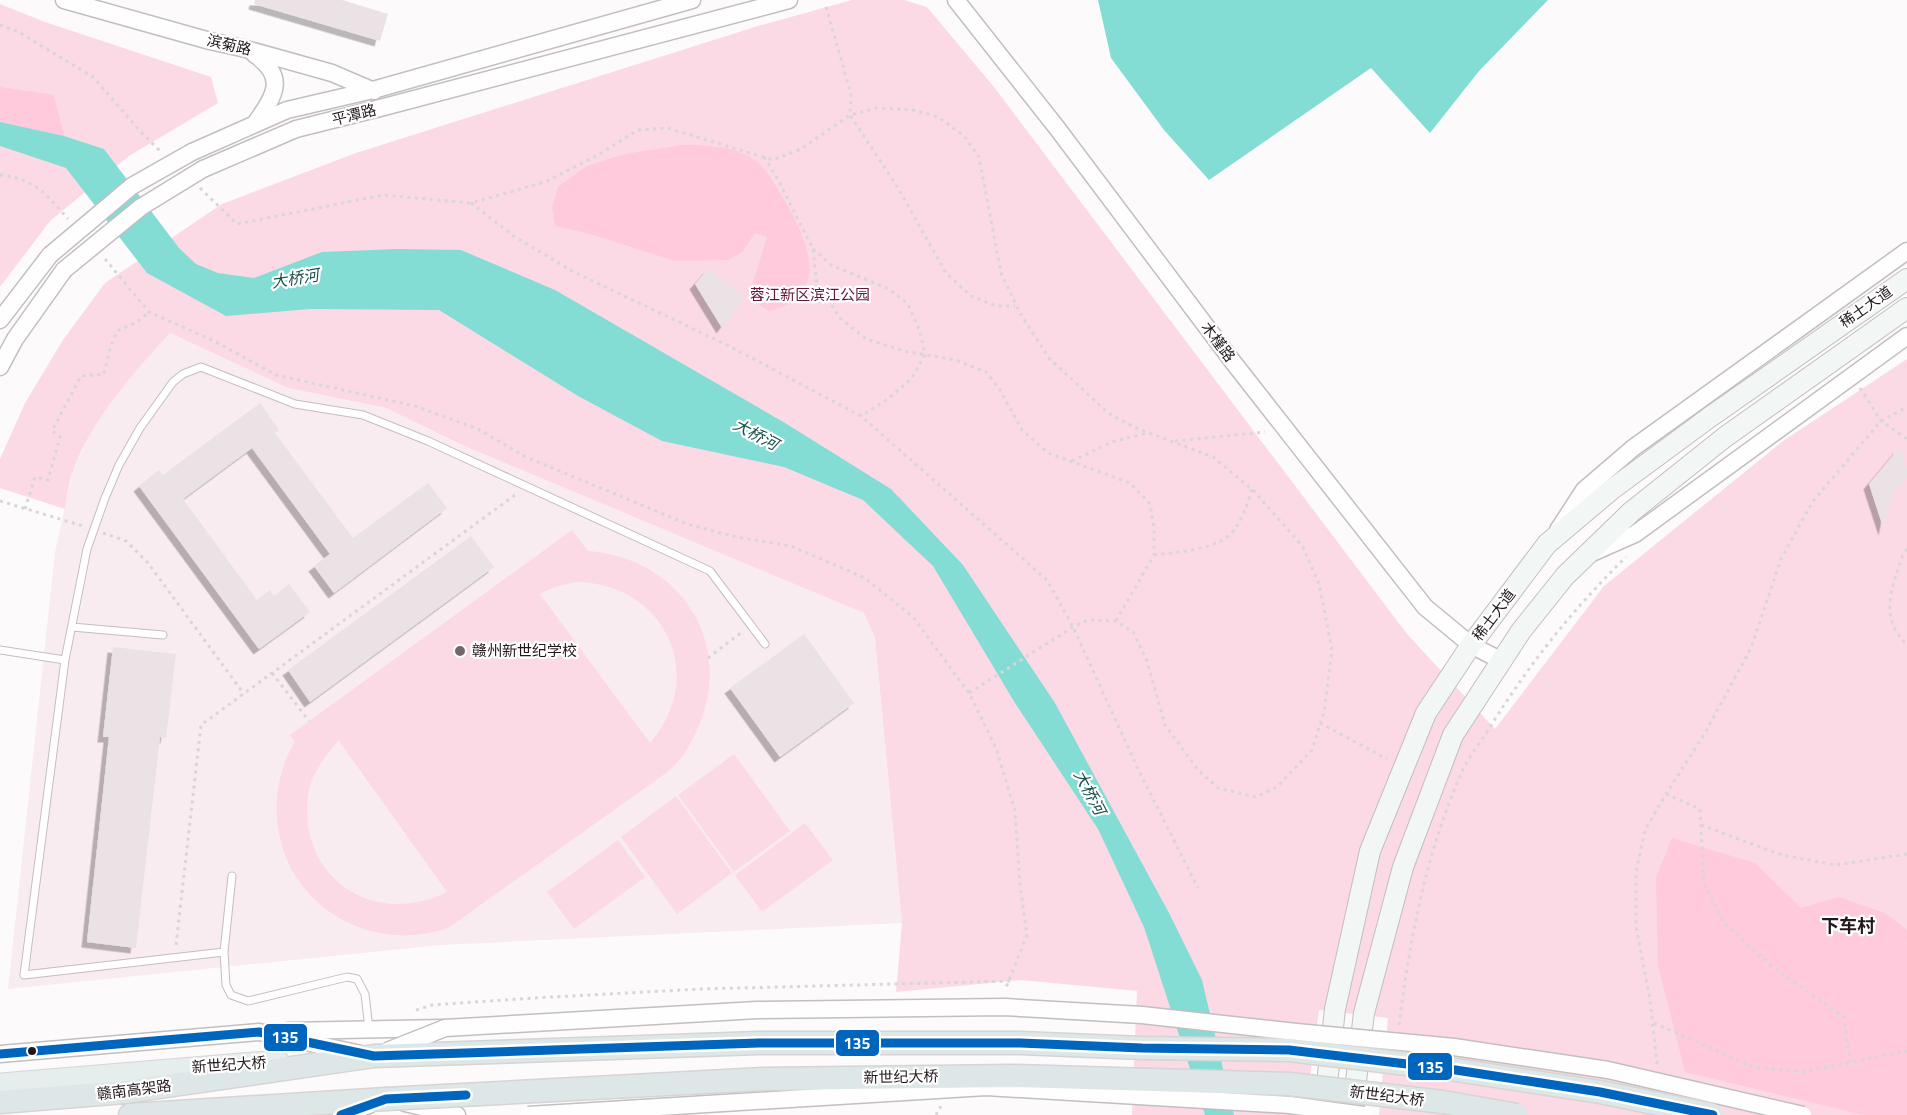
<svg xmlns="http://www.w3.org/2000/svg" width="1907" height="1115" font-family="'Titillium Web','Noto Sans SC',sans-serif">
<defs>
<filter id="shadow"><feDropShadow dx="-5.5" dy="5.5" stdDeviation="0" flood-color="#0004"/></filter>
</defs>
<rect width="100%" height="100%" fill="#fdfafb"/>
<!-- built -->
<path fill="#f9ecf0" d="M170 333 288 388 385 408 864 613 875 638 902 923 441 945 8 989 55 552 73 470 95 424 124 384Z"/>
<!-- green -->
<path fill="#fbdae5" fill-rule="evenodd" d="M852 0H904L927 7 994 87 1407 634 1495 729 1604 586 1783 441 1907 359V1115H1379L1388 1018 1319 1010 1305 1115H1132L1137 991 1021 980 896 992 902 923 875 638 864 613 467 447 386 408 288 388 170 333C132 375 95 415 74 468 69 481 67 496 65 509L0 488V459L25 403 63 340 105 283 222 204 356 153 758 26Z
M0 4 45 22 211 77 218 103 129 156 50 221 0 287Z
M572 530 588 551C675 557 733 636 701 720 691 745 684 759 662 776L448 928C360 958 270 893 277 798 279 778 284 759 295 742L290 735ZM576 582C664 583 709 675 650 743L540 594 555 587ZM338 741H339L447 892C375 928 298 879 308 796 310 775 325 757 338 741Z
M734 754 790 831 734 872 678 795Z
M676 796 732 873 677 914 621 837Z
M805 823 833 860 762 912 735 875Z
M618 840 645 877 574 929 547 892Z"/>
<!-- forest -->
<path fill="#fecadc" d="M0 87 54 95 64 136 0 122Z
M682 145C703 145 731 146 750 157 765 165 773 182 782 196 806 236 835 296 769 311L756 303 752 286 767 237 755 233 742 252 728 260 675 261 587 233 555 226 552 207 558 187 587 166 625 154Z
M1672 838 1755 863 1801 908 1839 897 1885 913 1907 930V1115H1864L1685 1072 1658 965 1656 877Z"/>
<!-- water -->
<path fill="#83ddd4" d="M1098 0H1548L1479 71 1430 133 1371 68 1209 180 1164 130 1111 58Z
M0 122 64 136 104 149 179 248 196 264 218 273 254 278 322 252 397 249 461 250 555 290 785 423 891 489 963 565 1055 703 1169 913 1202 980 1234 1115H1205L1144 927 1098 829 1015 703 933 566 863 500 784 467 662 441 578 396 439 310 310 309 226 316 147 273 66 168 0 146Z"/>
<!-- building -->
<path fill="#ebe2e5" filter="url(#shadow)" d="M255 0H342L388 14 380 41 254 4Z
M709 268 745 297 722 328 695 284Z
M260 403 279 430 275 433 353 538 428 483 447 508 334 593 314 566 330 554 252 448 183 499 257 600 270 590 274 596 289 584 310 612 259 649 139 486 159 470 163 475Z
M1899 448 1907 467V478L1891 496 1884 530 1869 484Z
M471 536 494 567 310 702 288 670Z
M804 634 854 703 780 757 730 688Z
M113 647 176 654 166 738 160 737 136 948 87 942 109 737H103Z"/>
<g fill="none" stroke-linecap="round" stroke-linejoin="round">
<defs>
<path id="service" d="M72 627 163 635
M0 650 65 660 24 975 224 952 226 985 231 995 248 1001 347 977 357 979 365 994 369 1029
M65 660 87 549 105 498 119 465 140 428 173 382 183 374 201 367 295 404 363 415 428 441 710 571 765 644
M224 952 232 876"/>
<path id="tertiary" d="M64 0 210 41 246 49 332 73 374 91
M956 0 1057 128 1233 362 1425 607 1471 645 1502 661
M254 54C289 78 273 97 255 124
M192 152 287 110 373 90 692 0
M203 169 296 129 384 107 789 0
M0 320 50 255
M0 367 15 339 64 270
M1558 530 1584 490 1633 448 1907 251
M1592 553 1635 534 1907 336
M287 1031 444 1028
M0 1054 259 1032 361 1054
M405 1103 457 1115
M341 1115 369 1105"/>
<path id="secondary" d="M1325 1102 1335 1009 1370 851 1426 713 1471 645 1547 544 1611 490 1710 417 1907 279
M1352 1115 1364 1013 1403 867 1453 735 1521 631 1565 576 1631 512 1725 437 1907 308"/>
<path id="primary" d="M0 1084 278 1061"/>
<path id="trunk" d="M0 1102 125 1092 374 1056
M130 1115 386 1099"/>
</defs>
<!-- service casing -->
<use href="#service" stroke="#c3bebf" stroke-width="9"/>
<!-- tertiary casing -->
<use href="#tertiary" stroke="#c3bebf" stroke-width="19"/>
<!-- secondary casing -->
<use href="#secondary" stroke="#c3bebf" stroke-width="22"/>
<!-- primary casing -->
<use href="#primary" stroke="#d6d4d4" stroke-width="23"/>
<!-- trunk casing -->
<use href="#trunk" stroke="#d6d4d4" stroke-width="25"/>
<!-- path -->
<path stroke="#d8d6d6" stroke-width="3" stroke-dasharray="3 4.5" stroke-linecap="butt" d="M826 7 851 94 850 115 898 188 946 273 971 296 996 306H1015
M0 25 17 31 93 77 140 131 160 151
M764 157 777 178 813 249 816 280 840 318 866 339 904 351 956 360 986 372 1000 390 1022 430 1048 453 1130 483 1150 504 1154 527V555L1116 621
M0 175C34 178 47 195 68 219
M200 188 237 224 383 195 471 203 545 182 598 155 638 130 667 128 773 160 801 149 850 115 877 108 913 110 938 117 964 136 979 157 1001 273 1020 313 1049 358 1108 413 1136 428 1213 457 1254 491 1303 547 1319 584 1332 650 1324 712 1312 750 1277 787 1256 797 1218 788 1198 770 1165 725 1147 661 1133 632 1116 621 1088 620 1073 627 969 693
M471 203 515 237 572 271 731 347 861 416 1047 580 1073 627 1139 771 1198 888
M813 249 831 265 889 289 908 304 920 331 925 355 911 379 888 399 861 416
M105 259 149 312 214 341 276 375 415 406 478 429 526 457 687 524 736 537 791 546 865 578 913 617 969 693 996 748 1015 811 1020 884 1027 935 1005 990
M1860 388 1881 421 1907 439
M1175 441 1265 432
M1072 461 1112 442 1147 433
M0 501 83 526
M25 509 35 477 48 480 60 437 52 431 81 376 104 374 110 349 117 331 137 322 149 312
M103 533 126 541 148 563 244 694
M1907 549 1903 554C1892 589 1878 615 1907 645
M1154 555C1177 552 1221 550 1235 529 1243 517 1248 503 1252 489
M708 658 742 632
M272 673 309 721
M1320 723 1387 759
M1666 794 1700 809 1704 884 1725 924 1775 969 1844 1017 1850 1062
M1701 825 1782 855 1836 865 1907 854
M176 945 201 725 515 495
M416 1010 432 1005 533 998 701 989 1010 981
M1654 1023 1753 1067 1803 1072 1907 1051
M1399 1025C1410 939 1426 853 1461 774 1468 757 1481 742 1490 727 1530 663 1572 610 1626 557
M1657 1064 1650 1000 1636 926V872L1645 830 1666 794 1705 733 1751 648 1781 559 1813 501 1881 421 1907 407
M936 1115 941 1106"/>
<!-- service -->
<use href="#service" stroke="#fffefe" stroke-width="7"/>
<!-- tertiary -->
<use href="#tertiary" stroke="#fffefe" stroke-width="16"/>
<!-- secondary -->
<use href="#secondary" stroke="#f2f6f5" stroke-width="20"/>
<!-- primary -->
<use href="#primary" stroke="#e6eded" stroke-width="21"/>
<!-- trunk -->
<use href="#trunk" stroke="#dee7e7" stroke-width="22"/>
<defs>
<path id="tertiary-bridge" d="M50 255 132 186 192 152
M64 270 141 207 203 169
M387 1051 445 1028 757 1010 1005 1007 1142 1015 1296 1032 1454 1047 1608 1070 1803 1115
M528 1115 986 1087 1290 1105 1364 1115"/>
<path id="trunk-bridge" d="M374 1056 759 1043H1020L1142 1048 1289 1050 1449 1069 1600 1092 1713 1115
M386 1099 763 1079 1013 1076 1289 1084 1443 1102 1517 1115"/>
</defs>
<!-- tertiary-bridge casing -->
<use href="#tertiary-bridge" stroke="#c3bebf" stroke-width="19" stroke-linecap="butt"/>
<!-- trunk-bridge casing -->
<use href="#trunk-bridge" stroke="#d6d4d4" stroke-width="25" stroke-linecap="butt"/>
<!-- tertiary-bridge -->
<use href="#tertiary-bridge" stroke="#fffefe" stroke-width="16"/>
<!-- trunk-bridge -->
<use href="#trunk-bridge" stroke="#dee7e7" stroke-width="22"/>
<defs>
<path id="bus-1" d="M0 1054 259 1032 374 1056 759 1043H1020L1142 1048 1289 1050 1449 1069 1600 1092 1713 1115
M341 1115 386 1099 466 1095"/>
</defs>
<!-- bus-1 casing -->
<use href="#bus-1" stroke="#fff" stroke-width="14"/>
<!-- bus-1 -->
<use href="#bus-1" stroke="#0065bd" stroke-width="9"/>
</g>
<!-- markers -->
<circle fill="#6f6769" stroke="#fff" stroke-width="2" cx="460" cy="651" r="6"/>
<circle fill="#22181b" stroke="#fff" stroke-width="2" cx="32" cy="1051" r="5"/>
<g text-anchor="middle" stroke-width="4.5" stroke-linejoin="round" paint-order="stroke">
<!-- street labels -->
<g font-size="15" fill="#22181b" stroke="#fff">
<text transform="translate(229 45) rotate(13)" y="5">滨菊路</text>
<text transform="translate(354 115) rotate(-14)" y="5">平潭路</text>
<text transform="translate(1866 307) rotate(-35)" y="5">稀土大道</text>
<text transform="translate(1218 342) rotate(53)" y="5">木槿路</text>
<text transform="translate(1494 615) rotate(-53)" y="5">稀土大道</text>
<text transform="translate(229 1065) rotate(-4)" y="5">新世纪大桥</text>
<text transform="translate(901 1077) rotate(-1)" y="5">新世纪大桥</text>
<text transform="translate(134 1090) rotate(-7)" y="5">赣南高架路</text>
<text transform="translate(1387 1096) rotate(7)" y="5">新世纪大桥</text>
</g>
<!-- park labels -->
<g font-size="15" fill="#631539" stroke="#fff">
<text x="810" y="300">蓉江新区滨江公园</text>
</g>
<!-- poi labels -->
<g font-size="15" fill="#22181b" stroke="#fff" text-anchor="start">
<text x="472" y="656">赣州新世纪学校</text>
</g>
<!-- water labels -->
<g font-size="16" font-style="italic" fill="#19504b" stroke="#fff">
<text transform="translate(295 278) rotate(-9)" y="6">大桥河</text>
<text transform="translate(756 434) rotate(28)" y="6">大桥河</text>
<text transform="translate(1090 792) rotate(62)" y="6">大桥河</text>
</g>
<!-- quarter labels -->
<g font-size="18" font-weight="bold" fill="#22181b" stroke="#fff">
<text x="1848" y="932">下车村</text>
</g>
</g>
<g stroke="#fff" stroke-width="2">
<rect x="263" y="1023" width="45" height="29" rx="6" fill="#0065bd"/>
<rect x="835" y="1029" width="45" height="28" rx="6" fill="#0065bd"/>
<rect x="1407" y="1052" width="46" height="29" rx="6" fill="#0065bd"/>
</g>
<g font-size="16" text-anchor="middle" font-weight="bold" fill="#fff">
<text x="285" y="1043">135</text>
<text x="857" y="1049">135</text>
<text x="1430" y="1073">135</text>
</g>
</svg>
